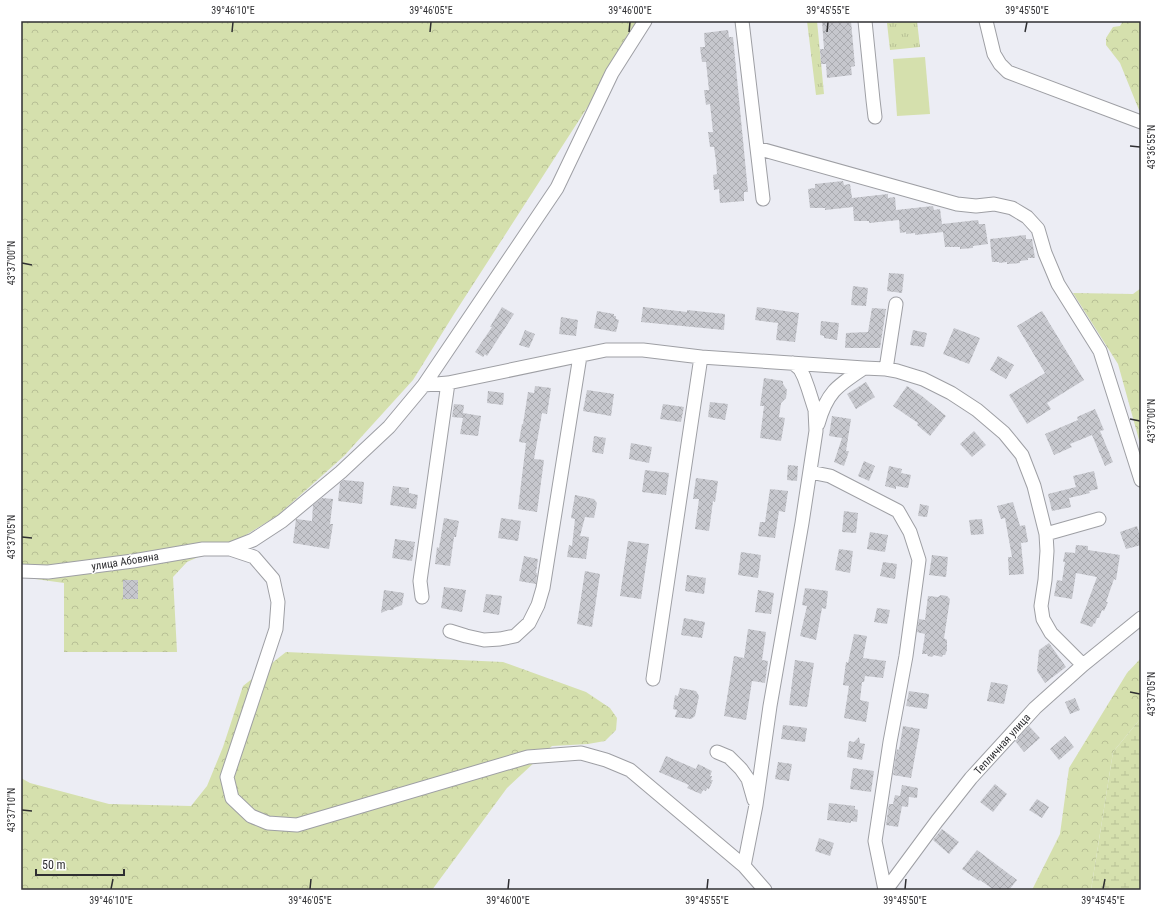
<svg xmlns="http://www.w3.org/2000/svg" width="1162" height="911" font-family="'Roboto Condensed',sans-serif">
<defs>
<pattern id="grass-tufts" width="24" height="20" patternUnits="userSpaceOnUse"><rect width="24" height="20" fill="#d5e0ad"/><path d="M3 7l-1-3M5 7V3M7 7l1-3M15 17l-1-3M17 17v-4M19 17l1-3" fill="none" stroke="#b7c095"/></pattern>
<pattern id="forest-crowns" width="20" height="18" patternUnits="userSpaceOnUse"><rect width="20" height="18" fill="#d5e0ad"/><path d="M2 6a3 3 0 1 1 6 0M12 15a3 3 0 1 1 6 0" fill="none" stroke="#b7c095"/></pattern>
<pattern id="wetland-marsh" width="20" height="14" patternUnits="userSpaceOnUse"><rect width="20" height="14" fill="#d5e0ad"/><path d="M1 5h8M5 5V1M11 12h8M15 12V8" fill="none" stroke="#b7c095"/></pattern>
<pattern id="building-cross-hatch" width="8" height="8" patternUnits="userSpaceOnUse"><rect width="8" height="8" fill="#c6c7cd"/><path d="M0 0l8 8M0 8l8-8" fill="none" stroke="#aaabb0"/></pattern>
</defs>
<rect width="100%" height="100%" fill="#ecedf4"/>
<!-- grass -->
<path fill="url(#grass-tufts)" d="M807 21H817L824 94 816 95Z
M912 21H917L920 47 890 50 887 23Z"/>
<!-- forest -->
<path fill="url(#forest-crowns)" d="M21 21H643L454 314 413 380 344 456 277 516 241 538 187 562 173 577 177 652H64V583L21 577Z
M1123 21H1141V115L1120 63 1106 45V38L1113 27 1120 26Z
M1141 288V447L1118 364 1073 293 1133 294Z
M286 652 503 662 586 692 610 708 617 718 616 730 605 741 588 744 552 746 507 788 432 890H21V778L30 783 109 804 191 806 207 786 223 747 243 686Z
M1141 658V718L1113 752 1091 890H1032L1060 834 1069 768 1127 673Z"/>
<!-- wetland -->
<path fill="url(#wetland-marsh)" d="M1141 718V890H1091L1113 752Z"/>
<!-- pitch -->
<path fill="#d5e0ad" d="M925 57 930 114 897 116 893 59Z"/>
<!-- building -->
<path fill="url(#building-cross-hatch)" d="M822 21H851L855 66 851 67 852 75 827 78 826 64H821L820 49H824Z
M728 30 729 37H733L748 192H744V201L720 203 719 189 714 190 713 175 717 174 716 161 714 147H710L708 132H713L710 104 706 105 704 90H709L706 62H702L700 47H705L704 33Z
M843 181 844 185 850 184 852 198 888 194V198L895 197 896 210 933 206 934 210 940 209 943 232 915 235V233L906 234V232L900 233 899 220 869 223V221H854L853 207 825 210V208H810L808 189 815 188V184Z
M978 220 979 224H985L988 244 973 246V248L960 249V247H945L942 224Z
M1026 235V239H1032L1035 258H1028V260L1020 261V263L1007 264V262L999 263V262H992L990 239Z
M889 273 904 274 902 293 887 291Z
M853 286 868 288 866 306 851 305Z
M502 307 514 314 487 356 485 354 483 357 475 352 492 327H490Z
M643 307 687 312V310L725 314 724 330 641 322Z
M757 307 799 313 795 342 776 340 778 323 755 320Z
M872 308 886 309 880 348H845L846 333 868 332Z
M597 311 614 314V316H616V319L619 320 616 332 594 328Z
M1042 311 1084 380 1047 403 1051 409 1027 424 1009 395 1045 373 1017 326Z
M561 317 578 320 576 336 559 334Z
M821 321 839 323 837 340 824 338V336L820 335Z
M954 328 980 338 969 364 943 354Z
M525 330 535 334 529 348 519 345Z
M913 330 927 333 924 347 910 345Z
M998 356 1014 365 1006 379 990 370Z
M764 378 783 381V384L787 390 786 398 781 403 779 417 785 418 781 441 760 438 764 406H760Z
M866 382 875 397 856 409 847 394Z
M535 386 551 388 547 414 542 413 534 459 544 460 537 512 518 509 526 443 519 442 522 424H523L528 392 534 393Z
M907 386 922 396 946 416 930 436 917 425 918 423 893 406Z
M587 390 614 394 611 416 583 411Z
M488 391 504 393 503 405 487 403Z
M710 402 728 404 725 420 708 417Z
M454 404 464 405 463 413 481 416 478 436 460 434 463 418 452 417Z
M663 404 684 407 681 422 660 419Z
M1095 409 1104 430 1100 431 1113 462 1105 466 1092 435 1070 444 1072 447 1054 455 1045 434 1078 420 1077 417Z
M832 416 851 419 846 451H849L844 466 834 462 842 438 829 436Z
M974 431 986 445 972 457 960 444Z
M594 436 606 438 603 454 592 452Z
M631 443 652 447 649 463 629 459Z
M864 461 875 466 869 481 858 476Z
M788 465 798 466 797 481 787 480Z
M889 466 902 469 901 473 911 475 908 488 896 486V489L885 486Z
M645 470 669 473 666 495 642 492Z
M1094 471 1098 489 1089 491 1090 493 1069 498 1071 507 1052 511 1048 494 1076 487 1073 476Z
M696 478 718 481 715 502 713 501 709 531 695 529 699 499H693Z
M344 480 364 482 362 504 338 501 340 483Z
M393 486 409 488V493L418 495 416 509 390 505Z
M770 489 788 491 785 512 779 511 775 538 758 536 760 522H765Z
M575 495 594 499 597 503 594 518 585 517 580 536 589 537 586 559 567 557 569 545 572 546 575 519 571 518Z
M322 498 333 499 330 524H333L329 549 293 543 296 519 312 521 313 505Z
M1013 502 1020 526 1025 525 1028 542 1021 543 1024 574 1009 575 1008 557H1012L1005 518 1001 519 997 506Z
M920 504 929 506 927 517 918 516Z
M844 511 858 513 856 533 842 532Z
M444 518 459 521 456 537H454L450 566 435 564 437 547 439 548Z
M501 518 521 521 518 541 498 538Z
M982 519 984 534 971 535 969 520Z
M1137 526 1141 539V545L1126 549 1120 532Z
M870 532 888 535 885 552 867 549Z
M395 539 415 542 412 561 392 558Z
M628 541 649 544 641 599 620 596Z
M1076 545 1088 546V550L1120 555 1116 580 1114 579 1106 602H1108L1104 611 1102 610 1099 618H1097L1095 624 1094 623 1092 627 1080 623 1097 577 1076 573 1072 599 1054 596 1057 580 1062 581 1065 562H1063L1065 552 1075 553Z
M839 549 853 551 850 573 835 570Z
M741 552 761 555 758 578 738 575Z
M932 555 948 557 946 577 929 575Z
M524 556 538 559 536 573H537L536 584 519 581Z
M883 562 897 564 895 579 880 576Z
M585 571 600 574 592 627 577 624Z
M687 575 706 578 704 594 685 591Z
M123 580H138V599H123Z
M444 587 466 590 462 612 441 608Z
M805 588 828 591 826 609 822 608 816 640 800 636 807 606 802 605Z
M384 590 404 593 402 605 394 608 393 610H388L381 613Z
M758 590 774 593 771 614 755 612Z
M486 594 502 596 499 615 483 612Z
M941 595 947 596 950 599 944 638 945 639 947 640V650L945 655H943L942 657 934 655 932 657 928 656 927 654H922L925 634 917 632 919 619 925 620 928 596 938 597Z
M877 608 890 610 887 624 874 622Z
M684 618 705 622 702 638 681 635Z
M748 629 766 632 762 660 768 661 765 683 752 681 746 720 724 716 734 656 744 658Z
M854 634 867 636 863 658 886 661 883 678 865 676 864 682H862L860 700 869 702 866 722 844 718 849 686 843 685 846 662 848 663Z
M1049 643 1066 667 1045 683 1037 671 1039 650Z
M795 660 814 663 807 707 789 705Z
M991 682 1008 685 1004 704 987 701Z
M680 688 696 691 699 696 695 716 691 719 675 717 677 710 673 709 675 695 678 696Z
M909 691 929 694 927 709 906 706Z
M1075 698 1080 710 1070 714 1065 702Z
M783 725 807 728 805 742 781 739Z
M903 726 920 729 911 778 893 775 897 749 899 750Z
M1029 726 1040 738 1024 752 1015 741Z
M1065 736 1074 747 1059 760 1050 749Z
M859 737 860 743 865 744 862 760 847 757 849 741 854 742Z
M666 756 696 769 698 764 712 771 710 776H712L711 780H713L709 789 707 788 706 791 703 790 701 794 687 788 689 785 659 772Z
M778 762 792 764 789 781 775 779Z
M853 768 874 771 871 792 850 789Z
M995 784 1007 794 993 812 980 802Z
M902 785 918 788 917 798 909 797 908 807 894 805 902 806 898 827 886 825 889 804H893L895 795 900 796Z
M1037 799 1049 807 1042 818 1029 810Z
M829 803 855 806V809L858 810 857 822 851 821V823L827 820Z
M942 829 959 842 949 854 933 840Z
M819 838 834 843 830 856 815 851Z
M977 850 1017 880 1009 890H994L980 880 979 881 962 869Z"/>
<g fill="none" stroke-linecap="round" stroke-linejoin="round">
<defs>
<path id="minor" d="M742 21 763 199
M865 21 873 100 875 117
M986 21 994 54 1000 64 1008 72 1141 122
M757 148 957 204 976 206 994 204 1012 208 1027 217 1038 229 1045 253 1058 284 1100 351 1141 480
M886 369 896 304
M424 385 448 383 606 350H643L701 357 864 368 886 369 897 371 923 379 951 393 977 410 1004 433 1022 455 1034 486 1046 534 1047 551 1045 580 1041 606 1043 619 1051 633 1083 665
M818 424C827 392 837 386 864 368
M810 472 830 476 898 511 910 532 919 560 906 656 890 742 875 841 885 890
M1046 534 1099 519
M230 549 253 540 282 521 341 472 389 427 424 385 557 188 612 73 645 21
M21 571 48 572 133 561 203 549H230L254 557 273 579 278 602 276 629 227 777 232 798 251 816 268 823 297 825 528 757 581 753 606 760 630 770 744 866 765 890
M422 597 420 581 448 383
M450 631 466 636 484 640 500 639 515 636 529 623 538 605 543 588 580 356
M653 679 701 357
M717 752 729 757 741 769 748 779 754 800
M744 866 756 805 770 706 802 523 816 431 815 410 808 388 804 377 800 369 793 363
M886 890 937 821 971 778 1035 708 1083 665 1141 618"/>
</defs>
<!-- minor casing -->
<use href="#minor" stroke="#9e9fa4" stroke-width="15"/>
<!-- minor -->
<use href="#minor" stroke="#fff" stroke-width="13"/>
</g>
<!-- ticks -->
<path fill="none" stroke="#2f2f32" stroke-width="1.5" d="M232 32 233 22M430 32 431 22M629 32 630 22M827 32 828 22M1025 32 1027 22M1130 146 1140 147M22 263 32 265M1130 419 1140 421M22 537 32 538M1130 692 1140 694M22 810 32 811M111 889 113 879M310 889 311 879M508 889 509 879M707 889 708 879M905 889 906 879M1103 889 1105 879"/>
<g text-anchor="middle" stroke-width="3" stroke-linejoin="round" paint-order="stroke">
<!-- street labels -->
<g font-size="11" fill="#2f2f32" stroke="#fff">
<text transform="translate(125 561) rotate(-9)" y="4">улица Абовяна</text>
<text transform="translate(1002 744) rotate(-48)" y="4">Тепличная улица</text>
</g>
</g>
<!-- border -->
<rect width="1162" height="911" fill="none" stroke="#ffffff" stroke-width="44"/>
<!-- scale -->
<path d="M36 869v6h88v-6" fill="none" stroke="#2f2f32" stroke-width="2"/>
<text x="42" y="869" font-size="12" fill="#2f2f32" stroke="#ffffff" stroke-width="3" paint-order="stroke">50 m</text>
<rect x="22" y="22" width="1118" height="867" fill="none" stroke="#2f2f32" stroke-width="1.5"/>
<g font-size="10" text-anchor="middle" fill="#2f2f32">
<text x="233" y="14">39°46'10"E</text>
<text x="431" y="14">39°46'05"E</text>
<text x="630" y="14">39°46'00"E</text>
<text x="828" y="14">39°45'55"E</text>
<text x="1027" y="14">39°45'50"E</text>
<text transform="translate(1151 147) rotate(-90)" y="4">43°36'55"N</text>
<text transform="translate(11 263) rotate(-90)" y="4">43°37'00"N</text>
<text transform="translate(1151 421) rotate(-90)" y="4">43°37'00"N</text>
<text transform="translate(11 537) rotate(-90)" y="4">43°37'05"N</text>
<text transform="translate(1151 694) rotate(-90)" y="4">43°37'05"N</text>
<text transform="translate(11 810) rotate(-90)" y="4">43°37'10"N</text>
<text x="111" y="904">39°46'10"E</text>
<text x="310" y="904">39°46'05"E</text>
<text x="508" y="904">39°46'00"E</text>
<text x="707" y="904">39°45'55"E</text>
<text x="905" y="904">39°45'50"E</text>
<text x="1103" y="904">39°45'45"E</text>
</g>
</svg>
